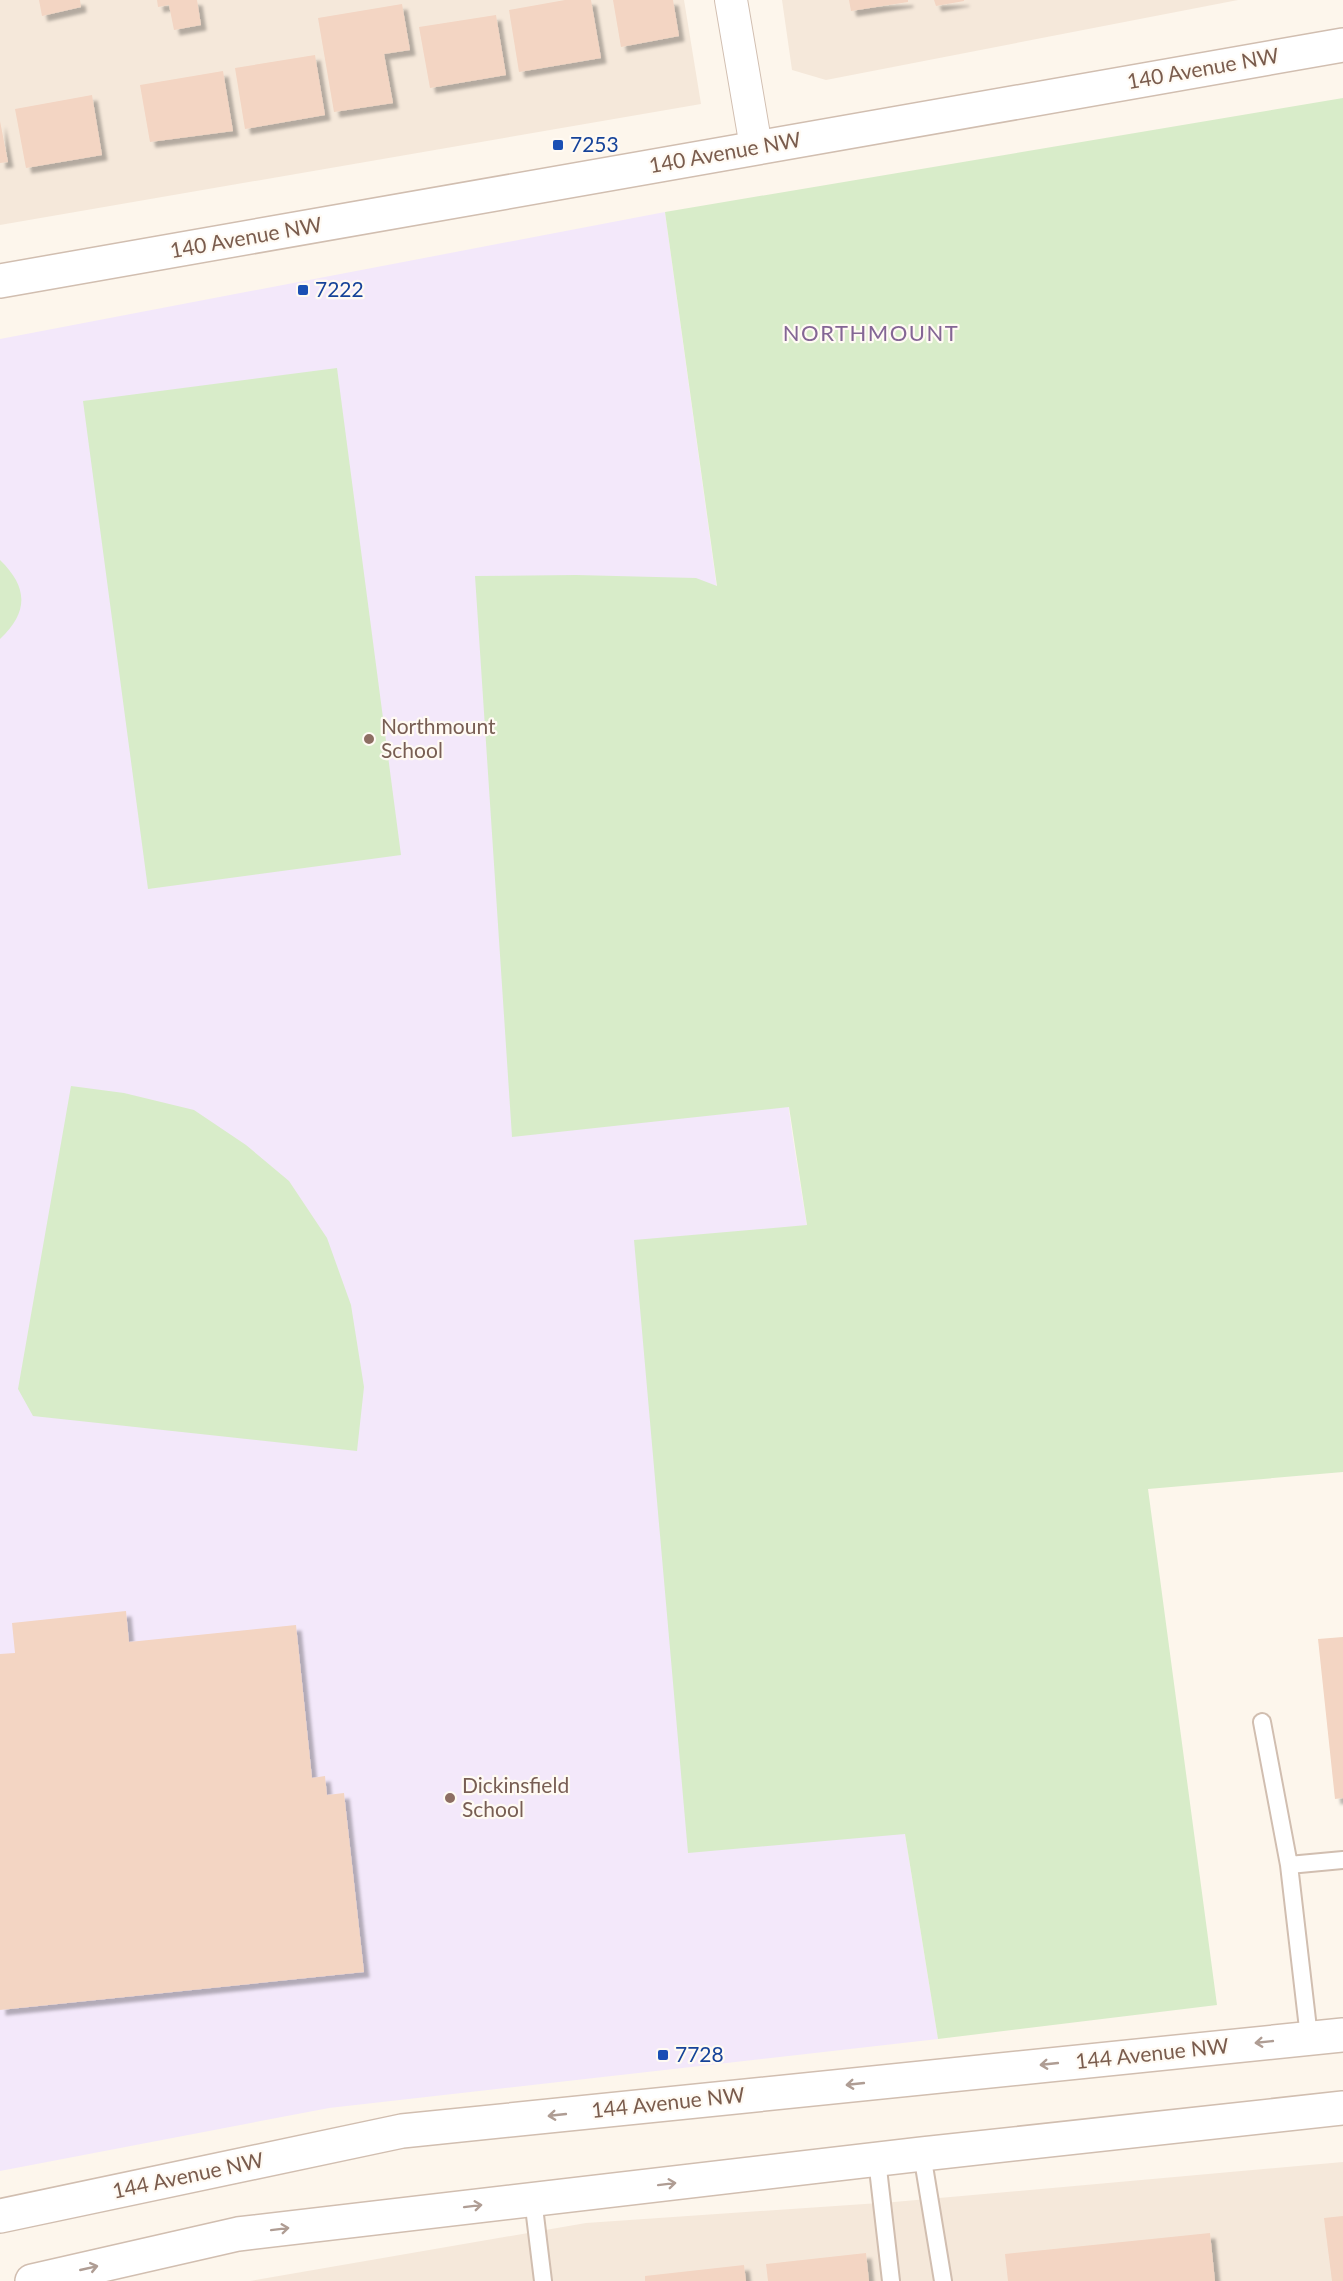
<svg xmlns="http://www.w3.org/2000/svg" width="1343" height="2281" font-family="Lato,sans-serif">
<defs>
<filter id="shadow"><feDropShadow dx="5.5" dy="5.5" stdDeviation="1.5" flood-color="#0004"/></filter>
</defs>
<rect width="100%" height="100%" fill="#fdf6ec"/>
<!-- residential -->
<path fill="#f5e8da" d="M0 0H684L701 104 0 225Z
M782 0H1238L826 80 792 70Z
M1343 2162V2281H250L586 2223 894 2202Z"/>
<!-- education -->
<path fill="#f3e8fa" d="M665 212 793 1139 938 2039 329 2108 0 2171V339Z"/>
<!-- green -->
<path fill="#d8ecc9" d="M1343 98V1472L1148 1489 1217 2005 938 2039 905 1834 688 1853 634 1240 807 1225 789 1107 512 1137 475 576 576 575 696 578 717 586 665 212Z
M337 368 401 855 148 889 83 401Z
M0 560C28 587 29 612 0 639Z
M71 1086 124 1093 194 1110 246 1145 289 1181 327 1238 351 1305 364 1387 357 1451 33 1416 18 1389Z"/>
<!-- building -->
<path fill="#f3d5c3" filter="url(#shadow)" d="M39 0H80L81 7 42 16Z
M157 0H197L201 25 174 30 169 5 158 7Z
M565 0H591L601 58 519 72 509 10Z
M613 0H673L679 36 621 47Z
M849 0H908V2L851 11Z
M934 0H964V1L936 6Z
M402 4 410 50 384 54 393 103 334 112 318 18Z
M496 15 506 75 430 88 419 27Z
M315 55 325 115 245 129 235 68Z
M223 71 233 131 150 142 140 85Z
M92 95 102 155 26 168 15 109Z
M0 121 8 162 0 163Z
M126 1611 129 1642 296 1625 312 1778 325 1776 327 1795 344 1793 364 1972 0 2010V1654L15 1653 12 1623Z
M1343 1637V1798L1335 1799 1318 1639Z
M1343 2216V2281H1332L1324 2218Z
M1210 2233 1215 2281H1008L1005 2254Z
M866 2253 869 2281H768L766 2264Z
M744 2265 746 2281H645V2276Z"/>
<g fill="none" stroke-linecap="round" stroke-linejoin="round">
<defs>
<path id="service" d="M1262 1722 1289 1865
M1309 2037 1289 1865 1343 1860
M922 2154 943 2281
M877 2160 891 2281
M533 2199 543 2281"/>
<path id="minor" d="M731 0 756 147"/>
<path id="tertiary" d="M0 281 1343 45
M0 2216 402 2131 1343 2035
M32 2281 238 2234 922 2154 1343 2108"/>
</defs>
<!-- service casing -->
<use href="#service" stroke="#d1beb0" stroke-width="20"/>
<!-- minor casing -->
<use href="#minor" stroke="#d1beb0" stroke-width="34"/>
<!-- tertiary casing -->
<use href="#tertiary" stroke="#d1beb0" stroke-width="36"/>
<!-- service -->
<use href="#service" stroke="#fff" stroke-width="16"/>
<!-- minor -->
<use href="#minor" stroke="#fff" stroke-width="32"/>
<!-- tertiary -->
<use href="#tertiary" stroke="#fff" stroke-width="33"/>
</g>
<!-- one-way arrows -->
<defs><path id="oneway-shaft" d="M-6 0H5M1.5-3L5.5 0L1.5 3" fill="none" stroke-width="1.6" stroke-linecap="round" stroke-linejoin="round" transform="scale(1.5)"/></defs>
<g stroke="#af9d94">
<use href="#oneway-shaft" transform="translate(1264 2042) rotate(174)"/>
<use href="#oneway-shaft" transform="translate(1049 2064) rotate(174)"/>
<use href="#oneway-shaft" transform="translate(855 2084) rotate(174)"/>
<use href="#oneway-shaft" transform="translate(557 2115) rotate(174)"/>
<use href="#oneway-shaft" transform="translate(667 2184) rotate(-7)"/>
<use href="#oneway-shaft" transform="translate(473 2206) rotate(-7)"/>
<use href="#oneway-shaft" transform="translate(280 2229) rotate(-7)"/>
<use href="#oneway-shaft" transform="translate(89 2268) rotate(-13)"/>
</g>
<!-- markers -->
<g fill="#1a4fb4" stroke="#fffaf3" stroke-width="2">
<rect x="552" y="139" width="12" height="12" rx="3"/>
<rect x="297" y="284" width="12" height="12" rx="3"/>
<rect x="657" y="2049" width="12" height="12" rx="3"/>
</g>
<g fill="#8d6e63" stroke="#fffaf3" stroke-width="2">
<circle cx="369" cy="739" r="6"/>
<circle cx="450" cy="1798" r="6"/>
</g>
<g text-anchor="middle" stroke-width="4.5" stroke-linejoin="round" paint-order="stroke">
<!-- street labels -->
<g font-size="21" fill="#7a5c4d" stroke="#fffaf3">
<text transform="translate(1203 69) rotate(-10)" y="7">140 Avenue NW</text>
<text transform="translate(725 153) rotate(-10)" y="7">140 Avenue NW</text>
<text transform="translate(246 238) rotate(-10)" y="7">140 Avenue NW</text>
<text transform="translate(1152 2054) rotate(-6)" y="7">144 Avenue NW</text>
<text transform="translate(668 2103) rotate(-6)" y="7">144 Avenue NW</text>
<text transform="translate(188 2176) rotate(-12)" y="7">144 Avenue NW</text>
</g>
<!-- transit labels -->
<g font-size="21" fill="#164399" stroke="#fffaf3" text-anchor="start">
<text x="570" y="152">7253</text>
<text x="315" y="297">7222</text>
<text x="675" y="2062">7728</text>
</g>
<!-- education labels -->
<g font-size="21" fill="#785e54" stroke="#fffaf3" text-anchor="start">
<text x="381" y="734">Northmount<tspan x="381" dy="24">School</tspan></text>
<text x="462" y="1793">Dickinsfield<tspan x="462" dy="24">School</tspan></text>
</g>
<!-- neighbourhood labels -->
<g font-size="22" letter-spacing="1.5" fill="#846695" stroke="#fffaf3">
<text x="871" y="341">NORTHMOUNT</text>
</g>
</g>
</svg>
